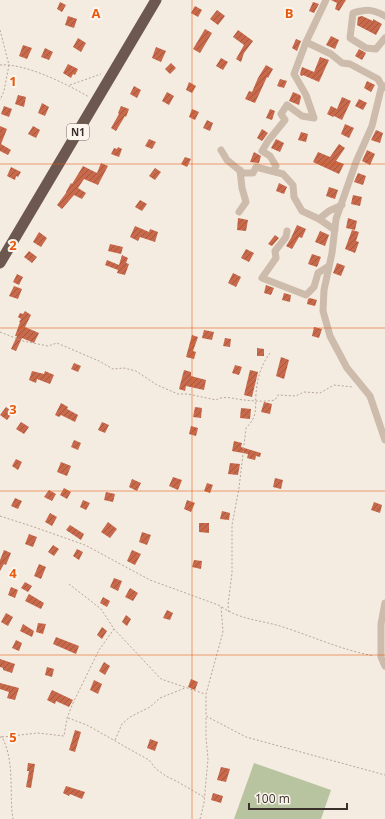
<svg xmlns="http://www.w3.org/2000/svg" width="385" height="819" font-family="'Open Sans',sans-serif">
<defs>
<pattern id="building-hatch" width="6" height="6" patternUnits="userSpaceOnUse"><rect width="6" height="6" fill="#c8694b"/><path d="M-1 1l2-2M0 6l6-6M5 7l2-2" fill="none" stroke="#a4573f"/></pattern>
</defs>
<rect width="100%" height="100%" fill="#f4ebe1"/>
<!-- pitch -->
<path fill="#b8c4a0" d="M254 763 331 790 321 819H234Z"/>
<!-- building -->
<path fill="url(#building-hatch)" d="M331 0H346L339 11 335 9 337 3Z
M60 2 66 5 62 12 57 9Z
M313 2 319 4 314 13 309 11Z
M195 6 202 10 198 17 191 13Z
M217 10 225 16 218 25 210 19Z
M68 16 77 19 74 28 65 25Z
M362 16 373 21V19L382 24 376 35 357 25 358 17Z
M205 29 212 33 200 53 193 49Z
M238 30 253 41 244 53 241 62 236 59 244 45 233 37Z
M331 36 339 40 335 49 326 45Z
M78 38 86 43 81 52 73 47Z
M296 39 301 41 297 51 292 48Z
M23 45 32 48 27 59 19 56Z
M156 47 166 51 161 62 152 58Z
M45 48 53 52 49 60 41 57Z
M359 49 366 53 362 60 355 56Z
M320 57 329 60 319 82 303 75 302 76H301L300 74 302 67 314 72Z
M221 58 228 62 223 70 216 66Z
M171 63 176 68 170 74 165 69Z
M68 64 78 69 75 75 73 74 71 78 63 73Z
M266 65 273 69 268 78 267 77 255 103 245 99 249 91 252 92 258 78Z
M280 79 287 81 284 88 277 86Z
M367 81 375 85 371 92 364 88Z
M189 82 196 86 192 93 186 90Z
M134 86 141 90 137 98 130 94Z
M167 92 174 96 169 105 162 101Z
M293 92 300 95 301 97 299 105 289 101Z
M18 95 26 97 24 107 15 104Z
M342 97 351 101 342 120 334 116 333 117 327 114 331 106 337 109Z
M359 99 367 103 363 110 355 106Z
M42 103 49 107 45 116 38 113Z
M4 106 12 109 9 117 1 114Z
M121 106 129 109 126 117 125 116 116 131 111 128 119 114 118 113Z
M192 109 199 112 195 120 189 117Z
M270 109 275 111 272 120 266 118Z
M207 120 213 123 210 131 203 128Z
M345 124 354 128 349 138 341 134Z
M0 126 7 129 1 144 11 150 8 155 0 151Z
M33 126 40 130 36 138 28 134Z
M262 129 268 133 262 141 257 138Z
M376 130 383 133 380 143 371 140Z
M301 132 308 134 306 142 298 140Z
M149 139 156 142 152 149 145 146Z
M276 139 284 143 280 152 271 148Z
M339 144 345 148 336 161 344 164 339 174 313 162 318 152 330 157Z
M118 147 122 149 119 157 111 154 114 148 117 149Z
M367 150 375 154 370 165 362 161Z
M254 152 261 156 259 163 250 162Z
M185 157 191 159 187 167 181 164Z
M101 163 108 166 98 185 84 179 78 188 86 193 82 199 74 195 62 209 57 205 66 193V192L71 183 72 184 83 166 97 173Z
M11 167 21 172 18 177 16 176 15 180 7 176Z
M155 168 161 172 155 180 149 176Z
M358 173 366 176 363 185 354 182Z
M279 183 287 187 284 194 276 191Z
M329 187 338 190 335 199 326 196Z
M353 195 362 197 360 206 351 204Z
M140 200 147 204 142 211 135 207Z
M238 218 248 220 246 231 237 230Z
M348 218 357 221 355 230 346 228Z
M297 225 306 229 302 238 299 237 292 249 286 246 291 238Z
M135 226 149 232 150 229 158 232 155 242 140 237 138 241 130 237Z
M352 230 359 232 356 241 359 242 355 253 345 249Z
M320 231 329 235 325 246 315 242Z
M39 232 47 238 41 247 33 242Z
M275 235 279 238 272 246 268 244Z
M110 244 123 247 121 254 108 251Z
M246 249 254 253 249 262 241 258Z
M29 251 37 257 32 263 24 257Z
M312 254 321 257 317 267 308 264Z
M122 255 128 258 126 263 129 264 125 275 117 273 118 270 105 265 107 260 119 265Z
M337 263 345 266 341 276 333 273Z
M233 273 241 277 236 287 228 283Z
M17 274 23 277 19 285 13 282Z
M266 285 274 288 271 295 264 293Z
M14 286 22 289 18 299 9 296Z
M284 293 291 295 290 302 282 300Z
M310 298 317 300 315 306 307 304 308 299Z
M25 311 31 315 25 327 39 333 34 343 22 338 16 351 11 349 17 336H15L20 322H19L21 319 18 317 20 313 23 314Z
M314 327 322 329 319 338 312 336Z
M204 330 214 332 212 340 202 338Z
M192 335 198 337 193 351 196 352 194 359 186 357Z
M225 338 231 339 230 347 223 346Z
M257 348 264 349V356H257Z
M281 357 289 360 284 379 276 376Z
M74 363 81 366 78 372 71 369Z
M235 365 242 367 239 375 232 373Z
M184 370 191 372V376L206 380 204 390 186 386 185 391 179 389Z
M250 370 258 372 252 397 244 395Z
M32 371 44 374 45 371 54 375 50 384 37 379 36 383 29 380Z
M264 402 272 404 270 414 261 412Z
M61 403 68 407 67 409 78 415 75 422 61 415 59 417 55 415Z
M6 407 13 412 7 420 0 415Z
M195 407 202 408 201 418 193 417Z
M241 408 251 409 250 419 240 418Z
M21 422 29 427 24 434 16 429Z
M102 422 109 425 105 433 98 430Z
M191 426 198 428 196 436 189 434Z
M74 440 81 443 78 450 71 447Z
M234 441 242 443 241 447 261 453 260 457 256 456 255 460 247 458 248 454 232 451Z
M16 459 22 462 18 470 12 466Z
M61 462 71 466 67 476 57 472Z
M230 463 240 464 238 475 228 474Z
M173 477 182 480 178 490 169 486Z
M275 478 283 480 281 489 273 487Z
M132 479 141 483 137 491 129 487Z
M207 483 213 485 210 493 204 491Z
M64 488 71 492 67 499 60 495Z
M49 490 56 494 52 501 44 497Z
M106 492 115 494 113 502 104 500Z
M15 498 22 501 18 509 11 506Z
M83 500 90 503 86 510 80 507Z
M187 500 195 503 191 512 184 509Z
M374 502 382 505 380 513 371 510Z
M222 511 230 513 229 520 220 519Z
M50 513 57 517 52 526 45 522Z
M108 522 117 529 110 538 101 532Z
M199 523H209V533L199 532Z
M70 525 84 534 81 540 66 530Z
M142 532 151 535 147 545 139 542Z
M29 534 37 537 33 547 25 544Z
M53 545 59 549 54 556 48 552Z
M77 549 83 552 79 560 73 556Z
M4 550 11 553 6 565 4 564 0 571V560Z
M132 550 141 554 135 565 127 561Z
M194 560 202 561 201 569 192 567Z
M39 564 46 567 41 579 34 576Z
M114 578 122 581 118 591 110 587Z
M25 582 32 586 28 592 21 588Z
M11 587 18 590 15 598 8 595Z
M130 588 138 593 133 601 125 597Z
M29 594 44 603 41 609 25 601Z
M103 597 110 601 107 607 100 603Z
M167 610 173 613 170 620 163 618Z
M6 613 13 617 8 626 1 622Z
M126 615 131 619 127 626 122 622Z
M38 623 46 624 43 634 36 632Z
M23 624 34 631 32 637 20 631Z
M102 627 107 631 102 639 97 635Z
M56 637 79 646 76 654 53 644Z
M16 640 22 643 19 651 12 648Z
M0 659 15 664 12 673 3 670V668L0 667Z
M104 662 110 666 105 675 99 671Z
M47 667 54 669 52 677 45 675Z
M191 679 198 682 195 690 188 687Z
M94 680 102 684 98 694 90 690Z
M0 683 19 688 15 700 7 698 9 692 0 689Z
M52 690 73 700 69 707 56 701 55 704 47 700Z
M75 730 81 732 75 752 69 750Z
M150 739 158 742 155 751 147 748Z
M28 763 35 764 31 788 26 787 29 771H27Z
M221 767 230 769 226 782 217 780Z
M66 786 85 792 82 799 70 794 69 796 63 793Z
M213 793 223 796 221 803 211 800Z"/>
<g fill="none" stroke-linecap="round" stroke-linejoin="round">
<!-- path -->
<path stroke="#b9a596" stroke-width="1" stroke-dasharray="2 2" stroke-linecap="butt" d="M0 30 9 65 4 91 0 100
M0 65C25 63 67 84 89 97
M70 85 101 74
M0 332 23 341 48 346 57 343 99 361 113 369 124 368 136 371 157 385 178 394H188L216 400C224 395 234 399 244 400 254 401 265 402 275 400L278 395 296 396 304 392 320 393 334 385 353 387
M0 516 34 527 85 545 150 580 221 606 223 632 206 694V716L246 737 385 775
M69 584 101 609 114 629 161 679 205 694
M222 607C240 620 262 620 283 627 314 637 342 650 374 656
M229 612 228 605 232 573V525L239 488 246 428C258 416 255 409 256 394 257 379 261 365 270 353
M68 718 87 725 131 750 149 760 156 769 166 776 178 782 204 797
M0 737H2C14 760 10 787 12 812L13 819
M2 737 38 733 64 736 67 718 73 703 99 650 114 629
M115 740 122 724 130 717 150 707 160 698 185 688
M200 819 204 803 208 759 206 737V716"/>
<!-- minor -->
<path stroke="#cdbbac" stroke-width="7" d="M385 16C372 9 367 9 353 13L350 38 366 48 376 49 385 38
M306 42 331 54 342 63 350 64 378 79 383 88
M385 86 381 89 372 126 356 162 336 219 332 253 324 290 323 311 330 336 347 368 370 396 385 440
M221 150 227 160 243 173H253L256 167 283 174 293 185 294 197 302 211 319 219 335 230
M273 171 276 166 270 156 262 151 268 141 285 120 281 114 287 105 302 116 314 118 306 95 294 74 306 42 326 0
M239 212 246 202 242 188 240 170
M319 219 329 211 342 205
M287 231 286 237 275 251 276 258 262 278 306 295 314 287 318 273 329 266
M385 603 381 624V657L385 666"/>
<!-- trunk -->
<path stroke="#6c584f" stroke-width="11" d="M0 263 156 0"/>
</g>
<!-- grid -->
<path fill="none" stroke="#e8590c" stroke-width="1" stroke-opacity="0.55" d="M192 0V819M0 164H385M0 328H385M0 491H385M0 655H385"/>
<g text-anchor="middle" stroke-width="4" stroke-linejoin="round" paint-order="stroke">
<!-- shield labels -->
<rect fill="#fbf5ee" stroke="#756b66" stroke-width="1" x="67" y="124" width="22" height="16" rx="3"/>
<g font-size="10" font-weight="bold" fill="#3b302b">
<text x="78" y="136">N1</text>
</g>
</g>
<g font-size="13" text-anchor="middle" font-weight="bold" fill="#e8590c" stroke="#fbf5ee" stroke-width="4" stroke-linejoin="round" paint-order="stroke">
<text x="96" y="18">A</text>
<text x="289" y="18">B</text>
<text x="13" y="86">1</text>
<text x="13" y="250">2</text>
<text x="13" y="414">3</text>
<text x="13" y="578">4</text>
<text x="13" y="742">5</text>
</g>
<!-- scale -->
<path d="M249 803v6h98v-6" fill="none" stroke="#3b302b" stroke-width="2"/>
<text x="255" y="803" font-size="12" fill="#3b302b" stroke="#fbf5ee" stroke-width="3" paint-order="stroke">100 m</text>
</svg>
